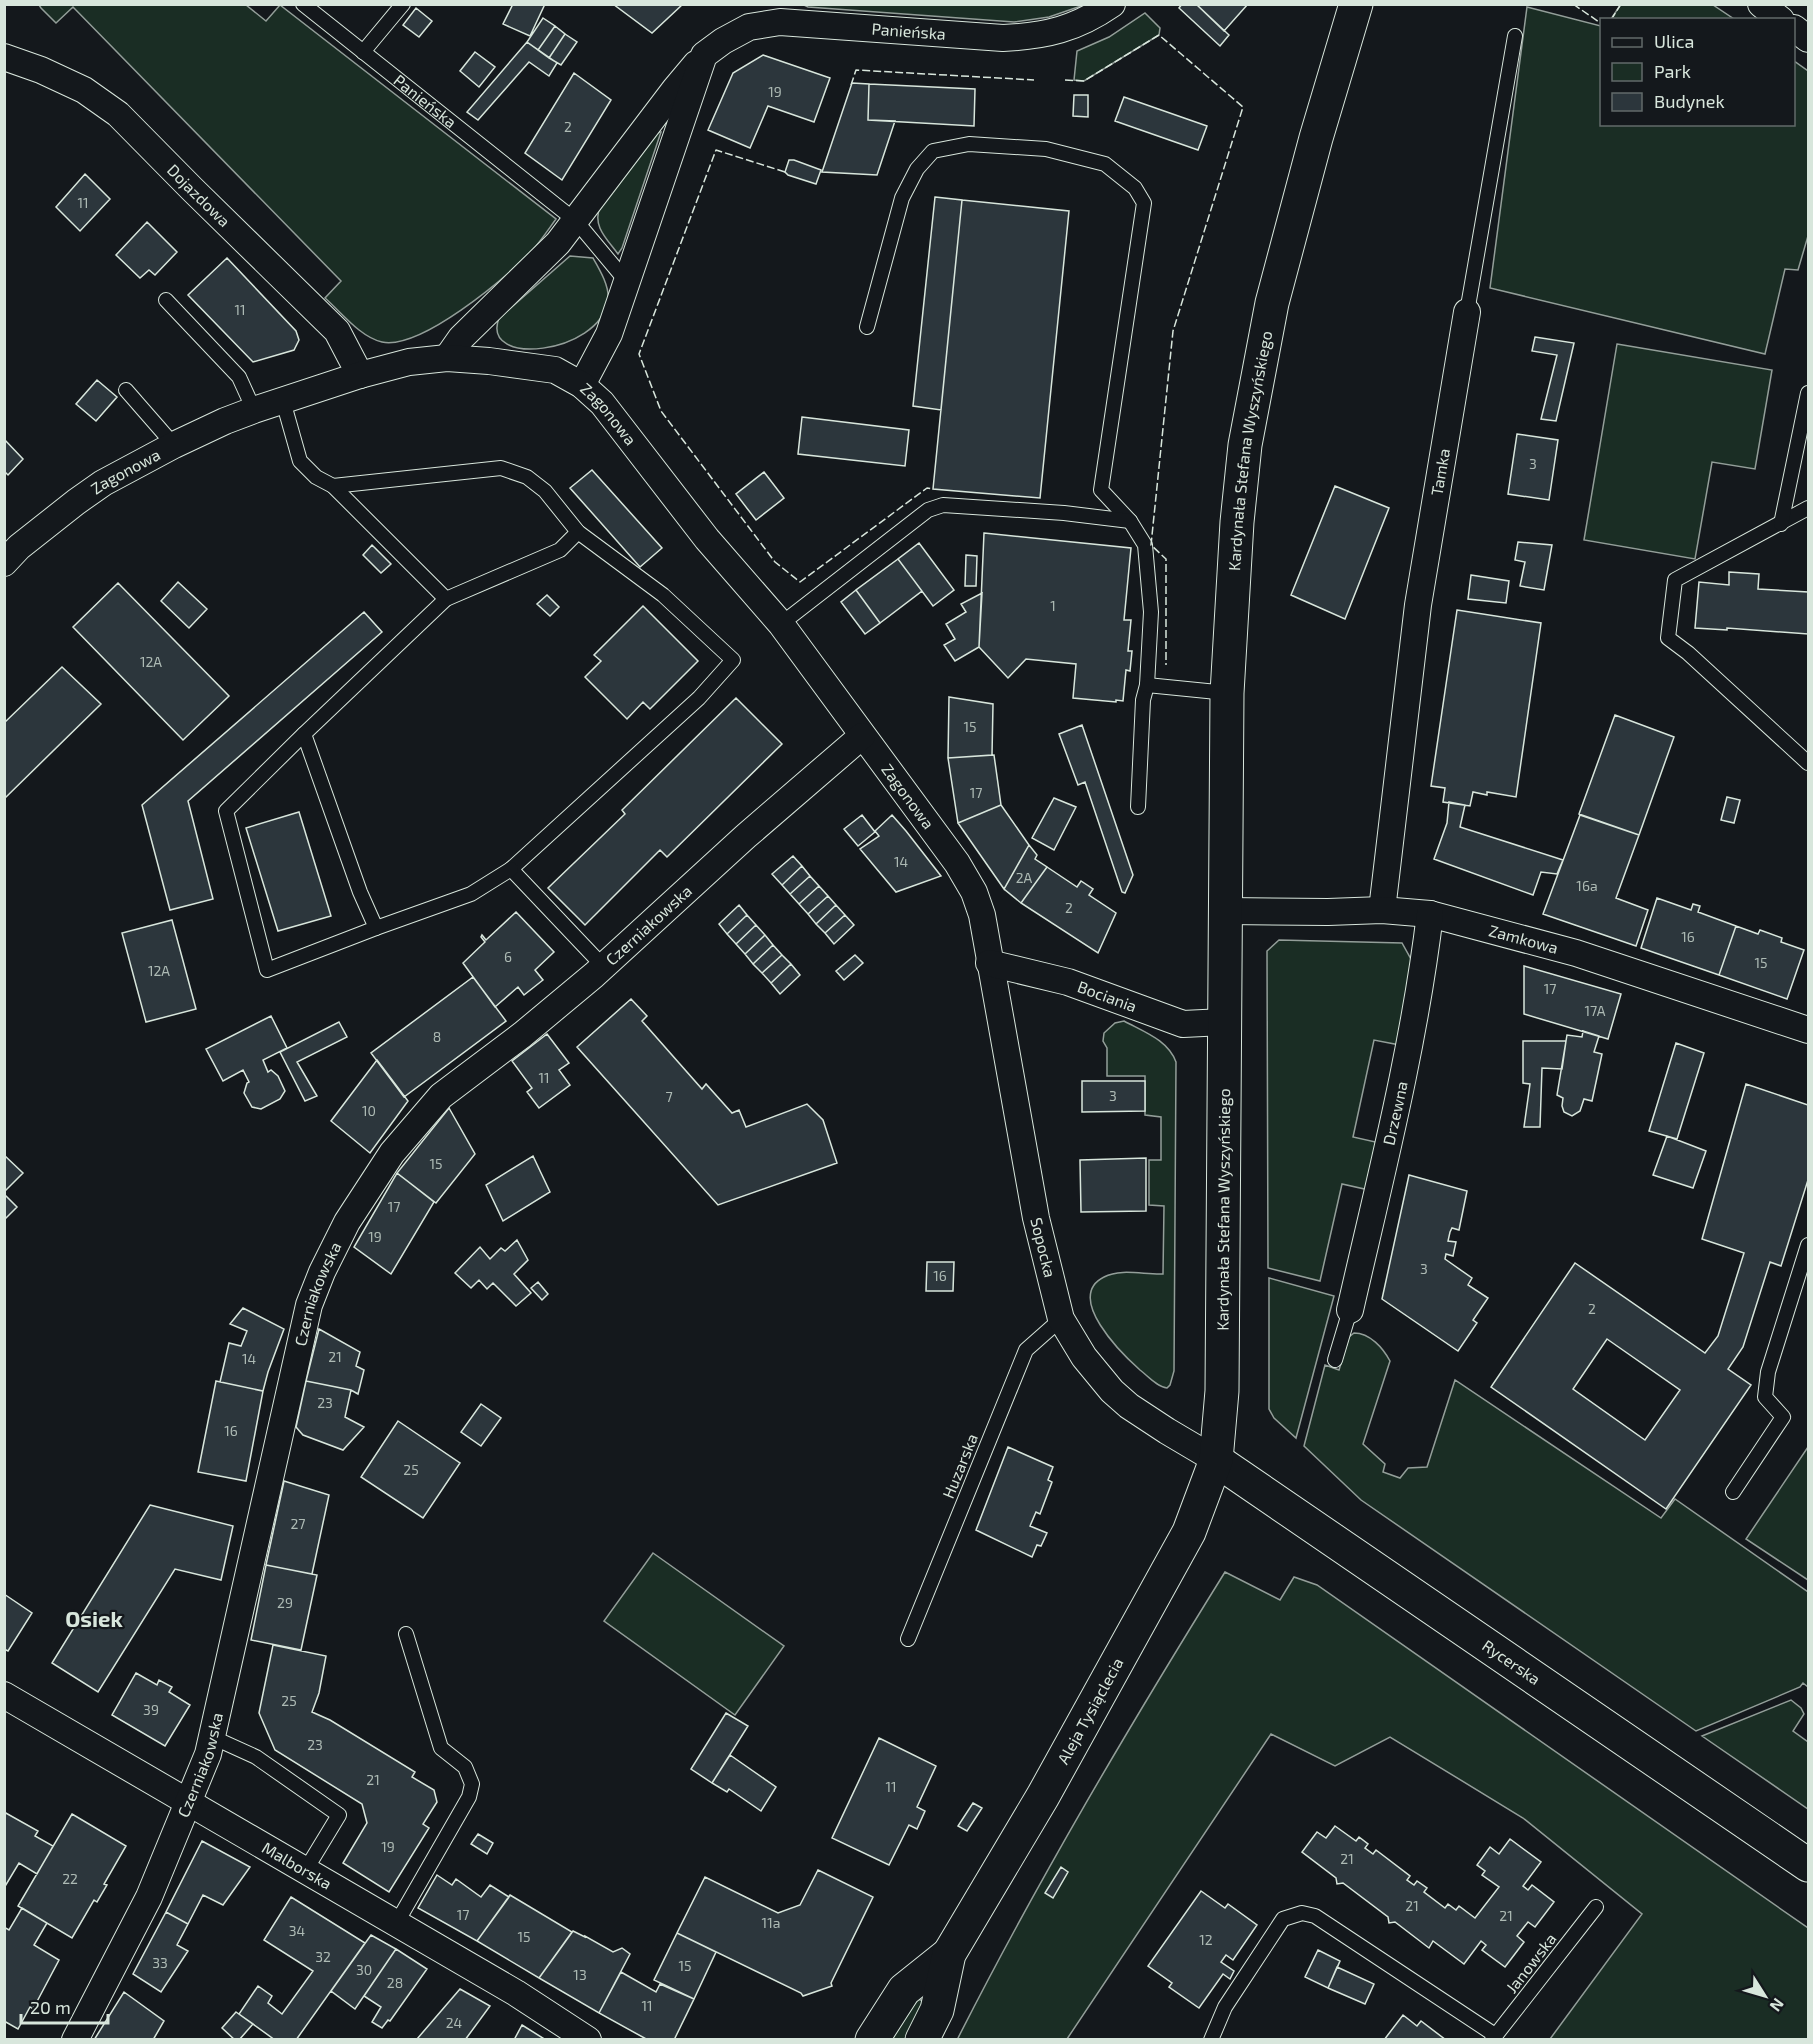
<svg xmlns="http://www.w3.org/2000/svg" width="1813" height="2044" font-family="'Exo 2',sans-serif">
<rect width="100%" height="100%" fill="#14181c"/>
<!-- green -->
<path fill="#1a2d24" stroke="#939e99" stroke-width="1.5" d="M1621 4 1713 5 1734 19H1611Z
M39 5H246L266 21 280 5 556 219C548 230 540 242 531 252 504 279 421 350 382 342 360 337 341 312 325 298L341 281 73 7 56 23 41 8Z
M804 5H1084L1049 17 1014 22 808 7Z
M1527 7 1601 26 1602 124H1794V61L1808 71V236L1798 270 1785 269 1765 354 1490 288Z
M1145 13 1160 28 1159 35 1084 81 1074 80 1077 51 1109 37Z
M657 132H661L622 248 618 254C607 239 592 226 600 207Z
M570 256 593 258C600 270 610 287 608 301 599 354 480 368 499 318Z
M1617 344 1772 370 1755 469 1712 462 1695 559 1584 540Z
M1279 940 1402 943 1412 961 1400 1045 1374 1040 1353 1137 1380 1143 1369 1190 1342 1184 1320 1281 1268 1268 1267 951Z
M1124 1021C1144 1032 1168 1040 1176 1062L1174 1371 1170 1385 1167 1388C1157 1387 1148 1376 1140 1370 1122 1354 1064 1297 1104 1277 1121 1268 1145 1275 1163 1274L1164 1206 1149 1205V1160H1161V1117L1145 1115V1076H1107V1048L1103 1041 1104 1033 1115 1023Z
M1269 1278 1334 1296 1296 1438 1274 1418 1269 1409Z
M1354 1333C1370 1333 1383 1348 1390 1361L1363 1444 1385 1464 1383 1472 1400 1478 1408 1468 1427 1467 1455 1380 1661 1518 1675 1499 1808 1592V1687L1803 1683 1800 1687 1696 1731 1361 1500 1304 1446 1325 1365 1339 1370 1349 1337Z
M1808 1447V1580L1746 1539Z
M653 1553 784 1646 735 1715 604 1621Z
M1225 1572 1280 1600 1294 1577 1317 1585 1808 1928V2039H1550L1642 1914 1523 1818 1390 1737 1335 1766 1271 1734 1067 2039 957 2040C1038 1880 1130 1725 1225 1572Z
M1791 1700 1801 1708 1804 1714 1793 1731 1808 1742V1809L1702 1736Z
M918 1999 923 2001 922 2005 905 2039 889 2040Z"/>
<!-- building -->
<path fill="#2c363c" stroke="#d8e6dc" stroke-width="1.5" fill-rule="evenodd" d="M513 4H545L530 36 503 24Z
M613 4H683L652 33Z
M1182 4H1196L1229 35 1220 46 1179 8Z
M1196 4H1248L1224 31Z
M416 8 432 21 419 37 403 25Z
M543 18 555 26 538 50 527 42Z
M555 26 565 34 549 58 538 50Z
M565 34 577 42 561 65 549 58Z
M527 42 557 63 549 76 529 62 478 120 467 112Z
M475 52 495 67 479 87 460 71Z
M763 55 830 78 814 122 768 106 750 148 708 130 733 73Z
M574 73 611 100 562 180 525 153Z
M852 83 869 84 868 120 895 121 877 175 822 172Z
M869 84 975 89 974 126 868 120Z
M1074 95H1088V117L1073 116Z
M1124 97 1207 126 1198 150 1115 121Z
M789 160H794L821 170 816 184 788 175 785 172Z
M85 174 110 199 80 231 56 207Z
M935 197 962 200 941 410 913 406Z
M962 200 1069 211 1040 498 933 489Z
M147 222 177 252 155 275 149 270 140 278 116 255Z
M227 258 296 331 299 340 294 350 253 362 188 295Z
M1535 337 1574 343 1556 421 1541 419 1557 355 1532 351Z
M97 380 117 397 96 421 76 404Z
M802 417 909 430 905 466 798 454Z
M1517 434 1558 440 1549 500 1508 494Z
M4 439 23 459 8 475 4 471Z
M592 470 662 548 640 567 570 488Z
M764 472 784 498 756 520 736 494Z
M1335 486 1389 508 1345 619 1291 595Z
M984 533 1131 548 1124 620H1131L1128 651H1132L1130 671 1126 670 1123 701 1116 700V702L1073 698 1076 664 1026 659 1008 678 979 647Z
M1518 542 1552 545 1544 590 1520 586 1525 562 1515 560Z
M919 543 954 590 933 606 898 559Z
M372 545 391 564 381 573 363 555Z
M966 555 977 556 976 586H965Z
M898 559 922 591 880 623 856 590Z
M1729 572 1759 574 1758 589 1808 592V634L1727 628V630L1695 628 1699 582 1729 585Z
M1471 575 1509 581 1506 603 1468 599Z
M178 582 207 609 189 628 161 601Z
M118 583 229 696 183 740 73 627Z
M856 590 880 623 865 634 841 602Z
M982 593 979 647 955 661 944 645 955 639 946 624 966 612 961 604Z
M547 595 559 607 550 616 537 604Z
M643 606 698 661 650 709 643 702 627 719 585 677 601 661 594 655Z
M1457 610 1541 623 1516 797 1487 792V795L1473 792 1470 806 1443 802 1445 788 1431 786Z
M364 612 382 632 188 801 213 899 170 910 142 805Z
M62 667 101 704 4 799V723Z
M949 697 993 704 992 755 948 758Z
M736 698 782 744 667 857 660 850 585 925 548 888 625 814 622 810Z
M1615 715 1674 737 1639 835 1579 814Z
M1082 725 1133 875 1125 893 1122 892 1085 782 1078 785 1059 734Z
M994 755 1001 805 958 823 948 758Z
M1727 797 1740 800 1734 823 1721 820Z
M1054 798 1076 807 1054 850 1032 838Z
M1449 802 1465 805 1460 827 1563 860 1557 874 1541 872 1533 895 1434 859 1447 823Z
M1001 805 1029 845 1004 889 958 823Z
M299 812 331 916 278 931 246 828Z
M862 815 875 832 858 846 844 829Z
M892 815 906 831 941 876 896 892 860 849 879 836 875 831Z
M1580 815 1639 835 1616 898 1648 910 1636 946 1543 914Z
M1029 845 1037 855 1035 859 1047 867 1021 903 1004 889Z
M793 856 802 866 782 885 772 874Z
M802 866 810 876 790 894 782 885Z
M1047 867 1077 887 1081 881 1093 889 1089 895 1116 913 1098 953 1021 903Z
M810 876 819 886 799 904 790 894Z
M819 886 828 896 808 914 799 904Z
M828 896 836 905 816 924 808 914Z
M1657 898 1691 910 1693 904 1700 906 1698 912 1736 926 1719 975 1641 948Z
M739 905 747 915 727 934 719 924Z
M836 905 845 915 825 933 816 924Z
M516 912 554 952 535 970 543 980 524 995 518 987 495 1007 463 963 485 942 481 937 482 935 486 940Z
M747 915 756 925 736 944 727 934Z
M845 915 854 925 834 944 825 933Z
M172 920 196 1009 146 1022 122 933Z
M756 925 765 935 745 954 736 944Z
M1736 926 1758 934 1760 930 1782 938 1781 942 1804 950 1787 999 1719 975Z
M765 935 773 945 753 964 745 954Z
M773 945 782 955 762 973 753 964Z
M782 955 791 964 771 983 762 973Z
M855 955 863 963 844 980 836 971Z
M791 964 800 975 780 994 771 983Z
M1524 966 1621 994 1608 1039 1524 1014Z
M473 977 506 1021 404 1097 371 1053Z
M631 999 647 1016 642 1021 702 1089 706 1084 732 1113 739 1110 746 1127 807 1104 823 1120 837 1163 718 1205 577 1047Z
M271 1016 287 1048 263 1060 268 1072 271 1070 278 1076 285 1091 280 1099 261 1109 252 1107 244 1093 247 1083 249 1082 243 1070 223 1081 206 1049Z
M339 1022 347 1037 297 1062 317 1096 305 1101 280 1052Z
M1583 1031 1599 1036 1594 1052 1602 1054 1592 1101 1584 1099 1580 1111 1572 1116 1564 1112 1562 1106 1563 1098 1557 1095 1567 1035 1582 1037Z
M547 1034 569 1063 559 1070 570 1085 539 1108 527 1092 532 1088 512 1061Z
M1523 1041H1566L1562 1069 1542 1068 1540 1127H1524L1530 1084 1523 1083Z
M1676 1043 1704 1053 1677 1139 1649 1131Z
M377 1060 408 1101 370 1153 331 1121Z
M1082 1081H1145V1111L1082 1112Z
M1746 1084 1808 1105V1180L1781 1266 1770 1262 1743 1347 1728 1369 1751 1385 1666 1509 1491 1387 1575 1263 1705 1353 1718 1336 1744 1253 1702 1239ZM1607 1339 1680 1390 1645 1440 1573 1389Z
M449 1108 475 1154 436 1203 397 1173Z
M1667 1136 1706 1151 1693 1188 1653 1175Z
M4 1155 23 1173 4 1192Z
M533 1156 550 1192 503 1221 486 1185Z
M1146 1158V1211L1081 1212 1080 1160Z
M397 1173 434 1202 391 1274 354 1247Z
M1409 1175 1467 1191 1459 1230 1452 1228 1450 1232 1448 1241 1456 1242 1453 1256 1446 1254 1445 1259 1472 1278 1468 1285 1488 1298 1473 1320 1477 1323 1458 1351 1382 1299Z
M4 1194 17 1207 4 1220Z
M517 1240 528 1260 514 1274 531 1293 516 1306 493 1283 487 1289 479 1280 471 1288 455 1273 480 1247 490 1259 501 1248 505 1251Z
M927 1262H954L953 1291H926Z
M538 1282 548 1294 542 1300 531 1288Z
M243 1308 284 1329 268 1372 263 1391 220 1382 229 1343 241 1346 247 1331 230 1324Z
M319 1329 360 1352 356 1366 364 1370 358 1394 351 1390 306 1381Z
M216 1381 263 1391 246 1481 198 1472Z
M306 1381 351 1390 345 1417 364 1427 343 1450 303 1435 296 1427Z
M481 1404 501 1418 481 1446 461 1432Z
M398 1421 460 1463 423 1518 361 1477Z
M1008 1447 1053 1467 1048 1480 1052 1482 1040 1514 1036 1512 1030 1526 1047 1533 1041 1546 1037 1545 1032 1557 976 1530Z
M284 1481 329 1495 312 1574 266 1565Z
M150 1505 233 1526 221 1580 175 1569 98 1692 52 1663Z
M266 1565 317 1575 301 1650 251 1640Z
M4 1594 32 1613 8 1651 4 1649Z
M273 1645 326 1656 319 1693 312 1712 330 1720 415 1772 412 1777 434 1790 437 1802 423 1824 429 1828 389 1892 343 1863 367 1823 362 1804 275 1750 259 1713Z
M136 1673 157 1685 159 1680 172 1687 169 1692 190 1705 165 1746 112 1715Z
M726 1713 748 1726 712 1783 691 1769Z
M879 1738 936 1766 917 1807 925 1811 917 1829 909 1825 889 1865 832 1838Z
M730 1755 776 1787 761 1811 729 1789 727 1792 712 1783Z
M973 1803 982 1808 967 1831 958 1826Z
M4 1812 38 1831 35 1836 53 1846 37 1874 19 1863 4 1888Z
M72 1814 126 1846 104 1884 107 1885 97 1902 94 1900 72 1938 18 1906Z
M1335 1826 1356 1841 1359 1837 1368 1844 1365 1848 1373 1854 1376 1850 1410 1876 1407 1880 1414 1885 1417 1881 1427 1888 1424 1892 1445 1908 1448 1904 1456 1910 1459 1906 1475 1918 1499 1887 1482 1875 1485 1871 1477 1865 1490 1847 1499 1854 1510 1839 1541 1862 1523 1886 1528 1890 1532 1885 1554 1902 1535 1927 1528 1922 1517 1936 1524 1942 1505 1967 1482 1950 1486 1945 1481 1941 1464 1964 1433 1941 1429 1948 1395 1922 1389 1923 1388 1917 1343 1883 1337 1884 1336 1878 1302 1852 1317 1832 1326 1838Z
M478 1834 493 1843 487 1854 471 1844Z
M202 1841 250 1867 223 1905 203 1895 188 1924 166 1912Z
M1061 1867 1068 1872 1053 1898 1045 1893Z
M818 1870 873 1897 831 1983 832 1986 803 1996 801 1993 677 1933 705 1877 778 1913 800 1905Z
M437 1875 452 1885 456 1879 481 1897 490 1885 509 1897 477 1941 418 1908Z
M1201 1891 1225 1908 1228 1904 1257 1925 1233 1960 1226 1955 1221 1962 1234 1971 1230 1979 1223 1974 1199 2008 1169 1987 1172 1983 1148 1966Z
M510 1895 572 1932 539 1978 477 1941Z
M291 1897 365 1943 296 2040H275L239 2014 258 1986 272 1996 268 2003 282 2014 313 1971 264 1940Z
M22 1908 47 1923 34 1945 59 1960 33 2009 30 2007 18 2029 4 2021V1927L9 1930Z
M166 1912 188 1924 177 1945 188 1951 161 1992 133 1974Z
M573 1931 585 1937V1936L613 1952 622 1948 630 1954 599 2013 539 1978Z
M677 1933 716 1952 694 1999 654 1980Z
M371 1935 396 1949 355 2009 331 1991Z
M396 1949 427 1969 390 2021 388 2020 382 2028 372 2022 381 2007 364 1996Z
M1318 1950 1340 1961 1328 1988 1305 1977Z
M1337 1967 1374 1984 1365 2004 1328 1988Z
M621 1972 656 1992 660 1984 694 1999 674 2040H648L599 2013Z
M460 1989 490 2006 465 2040 417 2039Z
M124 1992 164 2021 153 2040H94Z
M236 2012 253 2024 239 2040H235L222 2028Z
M1403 2015 1417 2026 1421 2021 1446 2040H1384Z
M522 2025 546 2040H514Z"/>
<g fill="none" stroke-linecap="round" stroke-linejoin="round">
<defs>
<g id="service">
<path id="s1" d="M303 4 576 221 627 282"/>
<path d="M363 52 403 4"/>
<path d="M166 300 239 377 254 410"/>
<path d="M1467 312 1515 36"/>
<path d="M867 327 902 198 917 169 933 151 969 144 1046 149 1105 164 1135 188 1144 203 1101 490 1130 521 1145 545 1151 612 1147 685 1143 700 1138 807"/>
<path d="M126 390 174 445"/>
<path d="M283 401 300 461 316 477 333 486 446 599"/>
<path d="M333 486 501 468 527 477 545 491 578 532 663 595 733 660 699 698 511 869 603 966"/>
<path d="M1808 508 1675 580 1668 638 1688 653 1808 763"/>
<path d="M1781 524 1808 393"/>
<path d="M781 624 928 510 943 505 1064 513 1130 521"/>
<path d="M1147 685 1227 693"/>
<path d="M304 734 226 811 267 970 376 928"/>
<path d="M511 869 471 894 376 928 360 892 304 734 446 599 560 550 578 532"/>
<path d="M1335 1360 1350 1310"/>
<path d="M1733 1492 1783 1417 1765 1397 1768 1372 1808 1245"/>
<path d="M908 1639 1026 1350 1061 1319"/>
<path d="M212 1737 256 1757 339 1815 305 1871"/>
<path d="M396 1924 469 1797 472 1784 465 1767 441 1748 406 1634"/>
<path d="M1211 2040 1225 2007 1283 1919 1302 1913 1315 1916 1495 2035"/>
<path d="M1492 2040 1596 1907"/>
</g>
<g id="minor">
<path d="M1761 4 1781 20"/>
<path d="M1794 28 1808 39"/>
<path id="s2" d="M4 57 41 70 84 90 118 114 192 189 337 331 360 375"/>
<path d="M447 358 461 338 558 243 675 89 696 64"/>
<path id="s3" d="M582 385 609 334 704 55 723 41 749 27 780 22 1003 38C1046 36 1076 29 1112 4"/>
<path id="s4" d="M4 563 19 547 76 502 103 483 174 445 225 421 254 410 360 375 409 362 447 358 489 361 555 370 582 385 602 403 707 539 781 624 957 863 974 892 982 915 1036 1218 1061 1319 1084 1357 1112 1391 1129 1406 1167 1431 1216 1460"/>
<path id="s5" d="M1382 910 1418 605 1467 312"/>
<path id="s6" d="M1227 911 1328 912 1382 910 1430 914 1576 953 1808 1030"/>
<path id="s7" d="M989 963 1068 982 1183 1024 1224 1022"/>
<path id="s8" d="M1350 1310C1380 1179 1414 1048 1430 914"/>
<path id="s9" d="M4 1695 516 1993 588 2040"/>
<path id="s10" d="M75 2040 149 1897 208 1754 309 1305 322 1272 347 1222 392 1153 441 1096 522 1035 594 975 746 836 862 736"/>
</g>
<g id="secondary">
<path id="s11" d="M1216 1460 1808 1865"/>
<path d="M872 2040 904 1990 949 1954"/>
<path id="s12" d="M922 2040 937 2010 949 1954 1043 1796 1189 1532 1216 1460 1222 1391 1227 693 1237 522 1245 445 1272 303 1316 138 1356 4"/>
</g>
</defs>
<!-- service casing -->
<use href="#service" stroke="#d8e6dc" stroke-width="16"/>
<!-- minor casing -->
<use href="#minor" stroke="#d8e6dc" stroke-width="28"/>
<!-- secondary casing -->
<use href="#secondary" stroke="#d8e6dc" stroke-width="35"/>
<!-- service -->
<use href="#service" stroke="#14181c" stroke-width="14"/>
<!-- minor -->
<use href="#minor" stroke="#14181c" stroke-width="26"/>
<!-- secondary -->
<use href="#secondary" stroke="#14181c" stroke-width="33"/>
<!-- fence -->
<path stroke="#d8e6dc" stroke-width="1.5" stroke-dasharray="8 3" stroke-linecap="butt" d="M1573 4 1602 24
M1611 20 1621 4
M1065 80 1084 81 1159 35 1243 107 1173 331 1151 545 1166 559V665
M851 85 856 70 1034 80
M785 172 716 150 639 354 661 411 775 562 800 582 927 488 933 489"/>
</g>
<g text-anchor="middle" stroke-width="4.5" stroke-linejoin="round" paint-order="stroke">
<!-- number labels -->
<g font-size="14" fill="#adbab4">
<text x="775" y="97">19</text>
<text x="568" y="132">2</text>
<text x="83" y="208">11</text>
<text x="240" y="315">11</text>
<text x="1533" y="469">3</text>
<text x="1053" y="611">1</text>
<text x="151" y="667">12A</text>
<text x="970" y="732">15</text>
<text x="976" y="798">17</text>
<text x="901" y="867">14</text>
<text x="1024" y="883">2A</text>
<text x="1587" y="891">16a</text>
<text x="1069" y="913">2</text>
<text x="1688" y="942">16</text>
<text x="508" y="962">6</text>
<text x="1761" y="968">15</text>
<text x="159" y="976">12A</text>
<text x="1550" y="994">17</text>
<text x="1595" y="1016">17A</text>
<text x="437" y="1042">8</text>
<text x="544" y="1083">11</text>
<text x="1113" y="1101">3</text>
<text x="669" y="1102">7</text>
<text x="369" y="1116">10</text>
<text x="436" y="1169">15</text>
<text x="394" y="1212">17</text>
<text x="375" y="1242">19</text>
<text x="1424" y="1274">3</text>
<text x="940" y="1281">16</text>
<text x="1592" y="1314">2</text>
<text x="335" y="1362">21</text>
<text x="249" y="1364">14</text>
<text x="325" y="1408">23</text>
<text x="231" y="1436">16</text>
<text x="411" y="1475">25</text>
<text x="298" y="1529">27</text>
<text x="285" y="1608">29</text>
<text x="289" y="1706">25</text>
<text x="151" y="1715">39</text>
<text x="315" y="1750">23</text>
<text x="373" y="1785">21</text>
<text x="891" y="1792">11</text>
<text x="388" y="1852">19</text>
<text x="1347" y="1864">21</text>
<text x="70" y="1884">22</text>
<text x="1412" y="1911">21</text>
<text x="463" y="1920">17</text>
<text x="1506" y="1921">21</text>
<text x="771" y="1928">11a</text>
<text x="297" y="1936">34</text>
<text x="524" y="1942">15</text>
<text x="1206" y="1945">12</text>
<text x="323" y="1962">32</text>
<text x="160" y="1968">33</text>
<text x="685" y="1971">15</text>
<text x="364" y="1975">30</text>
<text x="580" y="1980">13</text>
<text x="395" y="1988">28</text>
<text x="647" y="2011">11</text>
<text x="454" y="2028">24</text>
</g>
<!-- street labels -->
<g font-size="16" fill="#d8e6dc" stroke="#14181c">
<text dy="6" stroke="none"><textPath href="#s3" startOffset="566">Panieńska</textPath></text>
<text dy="6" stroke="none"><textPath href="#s1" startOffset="156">Panieńska</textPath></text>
<text dy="6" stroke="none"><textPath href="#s2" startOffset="243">Dojazdowa</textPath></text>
<text dy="6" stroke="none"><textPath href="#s4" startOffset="675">Zagonowa</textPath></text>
<text dy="6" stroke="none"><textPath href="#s12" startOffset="1664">Kardynała Stefana Wyszyńskiego</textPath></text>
<text dy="6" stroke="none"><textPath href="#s4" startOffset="153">Zagonowa</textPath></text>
<text dy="6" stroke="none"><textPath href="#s5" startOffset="442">Tamka</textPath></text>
<text dy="6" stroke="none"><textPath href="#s4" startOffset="1161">Zagonowa</textPath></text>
<text dy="6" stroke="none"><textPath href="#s10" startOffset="1294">Czerniakowska</textPath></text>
<text dy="6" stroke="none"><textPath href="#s6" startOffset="300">Zamkowa</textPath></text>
<text dy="6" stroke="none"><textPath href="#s7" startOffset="123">Bociania</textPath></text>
<text dy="6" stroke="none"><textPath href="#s8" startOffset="202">Drzewna</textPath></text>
<text dy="6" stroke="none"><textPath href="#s12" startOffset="904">Kardynała Stefana Wyszyńskiego</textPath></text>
<text dy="6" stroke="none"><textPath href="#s4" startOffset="1640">Sopocka</textPath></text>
<text dy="6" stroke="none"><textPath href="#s10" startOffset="789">Czerniakowska</textPath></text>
<text transform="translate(960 1466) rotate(-68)" y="6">Huzarska</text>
<text dy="6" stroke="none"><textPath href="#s11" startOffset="358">Rycerska</textPath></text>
<text dy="6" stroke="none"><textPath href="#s12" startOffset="372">Aleja Tysiąclecia</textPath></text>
<text dy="6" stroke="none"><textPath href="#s10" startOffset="303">Czerniakowska</textPath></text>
<text dy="6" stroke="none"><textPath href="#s9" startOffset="339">Malborska</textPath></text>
<text transform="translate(1531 1963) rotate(-52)" y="6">Janowska</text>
</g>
<!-- district labels -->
<g font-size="22" font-weight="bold" fill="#d8e6dc" stroke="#14181c">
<text x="94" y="1627">Osiek</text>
</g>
</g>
<!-- border -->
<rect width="1813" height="2044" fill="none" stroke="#d8e6dc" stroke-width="12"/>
<!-- legend -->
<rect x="1600" y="18" width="195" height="108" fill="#14181c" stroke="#626a69" stroke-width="1.5"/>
<rect x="1612" y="38" width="30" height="9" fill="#14181c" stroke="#626a69" stroke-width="1.5"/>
<text x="1654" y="48" font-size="18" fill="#d8e6dc">Ulica</text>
<rect x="1612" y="63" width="30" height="18" fill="#1a2d24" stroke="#626a69" stroke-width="1.5"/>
<text x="1654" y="78" font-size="18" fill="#d8e6dc">Park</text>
<rect x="1612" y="93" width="30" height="18" fill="#2c363c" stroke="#626a69" stroke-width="1.5"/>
<text x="1654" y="108" font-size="18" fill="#d8e6dc">Budynek</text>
<!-- north arrow -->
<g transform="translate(1765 1996) rotate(127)" stroke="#14181c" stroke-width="4.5" paint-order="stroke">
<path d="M0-4.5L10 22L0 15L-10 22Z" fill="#d8e6dc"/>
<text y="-9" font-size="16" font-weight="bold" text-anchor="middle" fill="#d8e6dc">N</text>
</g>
<!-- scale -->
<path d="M21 2014v9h87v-9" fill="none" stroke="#d8e6dc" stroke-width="3"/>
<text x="30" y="2014" font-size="18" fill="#d8e6dc" stroke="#14181c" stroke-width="4.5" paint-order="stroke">20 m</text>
</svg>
